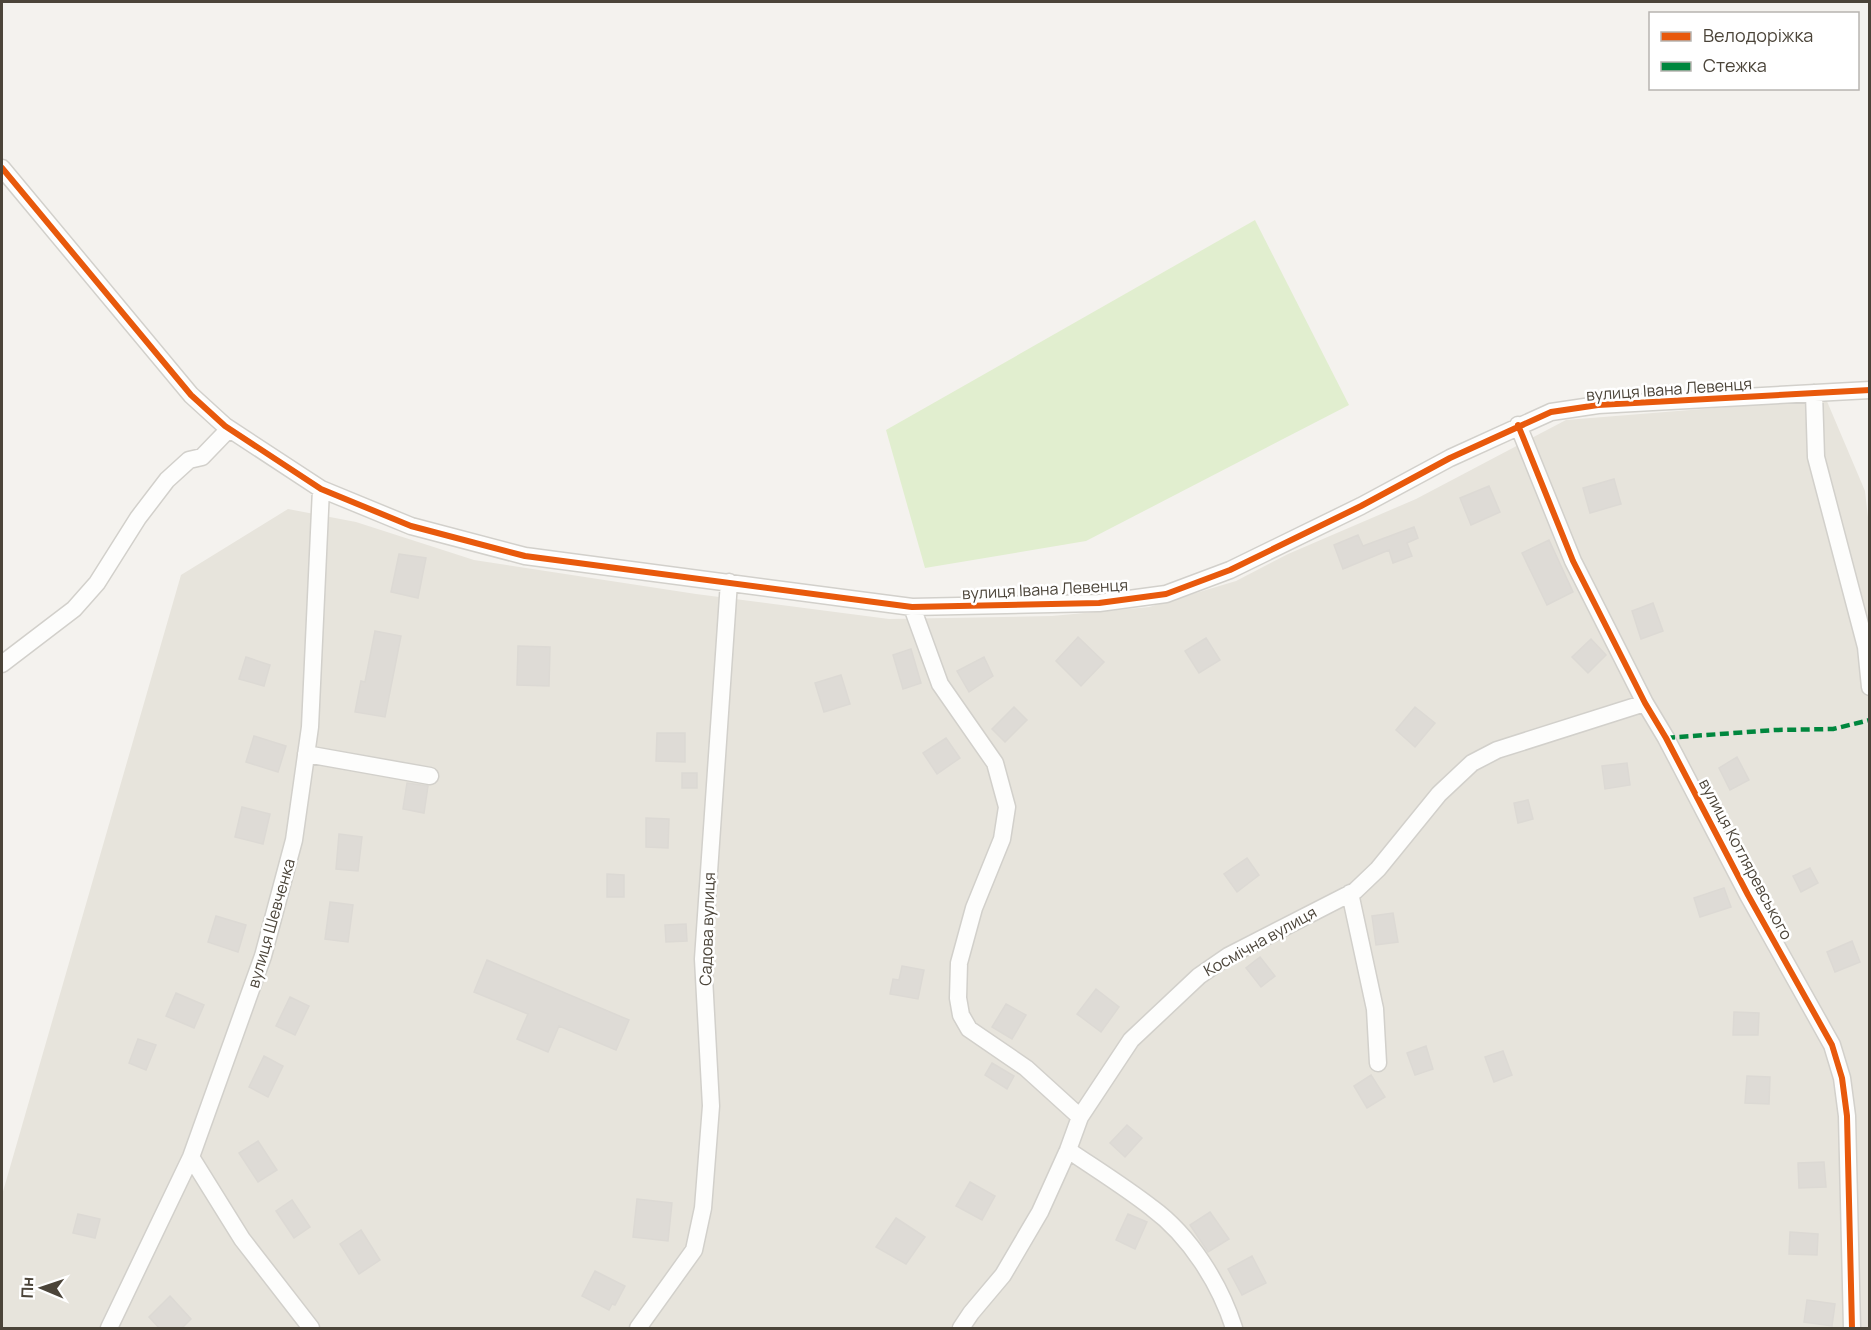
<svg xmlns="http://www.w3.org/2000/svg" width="1871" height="1330" font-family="Manrope,sans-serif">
<rect width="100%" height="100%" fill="#f4f2ee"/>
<!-- residential -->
<path fill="#e7e4dc" d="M1826 399 1865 491 1870 535 1869 1328H2V1195L181 575 288 509 356 522 474 560 696 594 889 619 1052 616 1149 607 1236 581 1288 554 1416 499 1566 420Z"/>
<!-- green -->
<path fill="#e1eecf" d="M1255 220 1349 405 1086 541 925 568 886 430Z"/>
<!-- building -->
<path fill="#dedbd6" stroke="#dcd9d4" stroke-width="1.5" d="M1614 479 1621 504 1590 513 1583 488Z
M1489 486 1500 512 1471 525 1460 498Z
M1414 527 1418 538 1407 543 1412 556 1393 563 1389 550 1343 569 1334 545 1358 535 1363 546Z
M1549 540 1573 592 1547 605 1522 553Z
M399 554 426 558 418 598 391 592Z
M1653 603 1663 631 1641 639 1632 611Z
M375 631 401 636 385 717 355 712 361 681 365 682Z
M1078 637 1104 662 1081 686 1056 661Z
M1206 638 1220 660 1199 673 1185 651Z
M1591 639 1606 655 1588 673 1572 657Z
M518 646 550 647 549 686 517 685Z
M911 649 921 683 903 689 893 655Z
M246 657 270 665 264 686 239 679Z
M984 657 993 676 969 692 957 671Z
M841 675 850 704 824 712 815 683Z
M1014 707 1027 720 1005 742 992 729Z
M1415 707 1435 723 1415 747 1396 730Z
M657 733H685V762L656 761Z
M254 736 286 746 278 772 246 762Z
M946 738 960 758 937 774 923 753Z
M1737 757 1749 780 1730 790 1719 768Z
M1627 763 1630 785 1605 789 1602 766Z
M682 773H697V788H682Z
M407 783 428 786 424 813 403 809Z
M1528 800 1533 819 1518 823 1514 803Z
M242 807 270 814 263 844 235 837Z
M646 818 669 819 668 848 646 847Z
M339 834 362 837 358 871 336 869Z
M1247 858 1259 875 1237 892 1224 874Z
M1810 868 1818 883 1801 892 1793 876Z
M607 874 624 875V897H607Z
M1724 888 1731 907 1700 917 1694 898Z
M330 902 353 905 348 942 325 939Z
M1393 913 1398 942 1376 945 1372 916Z
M216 916 246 925 238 952 208 942Z
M686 924 687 941 666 942 665 925Z
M1852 941 1860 962 1835 972 1827 952Z
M1260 957 1275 976 1261 987 1246 968Z
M487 960 629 1020 616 1050 559 1026 548 1052 517 1039 528 1014 474 992Z
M902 966 924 970 918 999 890 994 893 979 899 980Z
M1096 989 1119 1007 1101 1032 1077 1014Z
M176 993 204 1005 194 1028 166 1016Z
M290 997 309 1006 295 1035 276 1026Z
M1006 1004 1026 1015 1012 1039 992 1027Z
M1734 1012 1759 1013 1758 1035H1733Z
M138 1039 156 1045 146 1070 129 1063Z
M1426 1046 1433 1069 1415 1075 1407 1053Z
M1503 1051 1512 1075 1494 1082 1485 1057Z
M264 1056 283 1066 268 1097 249 1087Z
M992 1063 1014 1076 1007 1089 985 1075Z
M1371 1075 1385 1097 1367 1108 1354 1086Z
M1747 1076 1770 1077 1769 1104 1745 1103Z
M1127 1125 1142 1138 1125 1157 1110 1143Z
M258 1141 277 1170 258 1182 239 1153Z
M1824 1162 1826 1187 1799 1188 1798 1163Z
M970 1182 995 1196 982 1220 956 1206Z
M637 1199 672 1203 668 1241 633 1237Z
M292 1200 310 1227 294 1238 276 1211Z
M1210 1212 1229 1239 1208 1252 1190 1225Z
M78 1214 100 1219 95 1238 73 1233Z
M1128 1214 1147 1222 1135 1249 1116 1240Z
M896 1218 925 1237 906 1264 876 1247Z
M361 1230 380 1260 359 1274 340 1244Z
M1790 1232 1818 1234 1817 1255 1789 1254Z
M1252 1256 1266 1283 1242 1295 1228 1269Z
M595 1271 625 1286 615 1305 612 1304 609 1310 582 1296Z
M170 1296 191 1319 181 1329H160L149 1317Z
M1807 1300 1835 1304 1832 1326 1804 1322Z"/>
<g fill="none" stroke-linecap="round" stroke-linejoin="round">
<defs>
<path id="minor" d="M2 168 191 395 225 426 321 489 411 526 525 556 912 607 1099 603 1166 594 1230 570 1361 506 1450 458 1551 412 1598 405 1870 390
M1814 393 1816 457 1866 647 1870 687
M1518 425 1573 561 1645 703 1666 738 1748 895 1832 1045 1842 1078 1847 1116 1852 1328
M912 607 940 684 995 763 1007 807 1002 839 974 908 959 963 958 998 961 1015 969 1029 1026 1068 1080 1117
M2 664 74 609 97 583 138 518 167 480 189 460 202 457 229 429
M306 754 430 776
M1350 893 1375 1009 1378 1063
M1068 1150C1096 1169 1125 1187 1152 1208 1190 1236 1220 1284 1234 1328
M191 1157 242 1239 311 1328
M109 1328 191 1157 263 956 294 840 310 727 321 489
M638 1328 694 1250 703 1208 711 1106 703 959 729 582
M961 1328 971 1313 1003 1275 1040 1212 1068 1150 1080 1117 1131 1040 1199 976 1228 956 1355 891 1378 869 1439 794 1472 763 1497 750 1645 703"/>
</defs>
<!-- minor casing -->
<use href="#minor" stroke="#d2d0cb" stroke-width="19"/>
<!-- minor -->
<use href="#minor" stroke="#fdfdfc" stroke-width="16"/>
<!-- quiet -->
<path stroke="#00873e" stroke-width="4.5" stroke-dasharray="9 4.5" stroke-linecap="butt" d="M1666 738 1775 730 1833 729 1870 720"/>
<defs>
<path id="cycleway" d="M2 168 191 395 225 426 321 489 411 526 525 556 912 607 1099 603 1166 594 1230 570 1361 506 1450 458 1551 412 1598 405 1870 390
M1518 425 1573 561 1645 703 1666 738 1748 895 1832 1045 1842 1078 1847 1116 1852 1328"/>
</defs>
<!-- cycleway casing -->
<use href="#cycleway" stroke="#fff" stroke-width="10"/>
<!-- cycleway -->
<use href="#cycleway" stroke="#e8590c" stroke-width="6"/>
</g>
<g text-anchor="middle" stroke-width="5" stroke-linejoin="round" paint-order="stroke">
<!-- street labels -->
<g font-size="16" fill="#4b4439" stroke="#fff">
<text transform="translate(1669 389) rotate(-4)" y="6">вулиця Івана Левенця</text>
<text transform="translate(1045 589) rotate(-3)" y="6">вулиця Івана Левенця</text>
<text transform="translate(1746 859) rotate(62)" y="6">вулиця Котляревського</text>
<text transform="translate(271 923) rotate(-74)" y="6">вулиця Шевченка</text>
<text transform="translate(707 929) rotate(-88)" y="6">Садова вулиця</text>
<text transform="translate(1260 941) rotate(-29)" y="6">Космічна вулиця</text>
</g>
</g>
<!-- border -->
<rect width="1871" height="1330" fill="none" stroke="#4b4439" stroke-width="6"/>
<!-- legend -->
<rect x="1649" y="12" width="210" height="78" fill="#ffffff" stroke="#b7b4b0" stroke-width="1.5"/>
<rect x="1661" y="32" width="30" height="9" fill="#e8590c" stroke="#b7b4b0" stroke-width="1.5"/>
<text x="1703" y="42" font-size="18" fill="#4b4439">Велодоріжка</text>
<rect x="1661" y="62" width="30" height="9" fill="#00873e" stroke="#b7b4b0" stroke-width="1.5"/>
<text x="1703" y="72" font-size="18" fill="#4b4439">Стежка</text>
<!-- north arrow -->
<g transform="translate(42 1288) rotate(272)" stroke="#ffffff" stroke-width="4.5" paint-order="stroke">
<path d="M0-4.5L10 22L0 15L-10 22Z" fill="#4b4439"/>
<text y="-9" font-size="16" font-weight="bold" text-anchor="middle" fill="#4b4439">Пн</text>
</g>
</svg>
